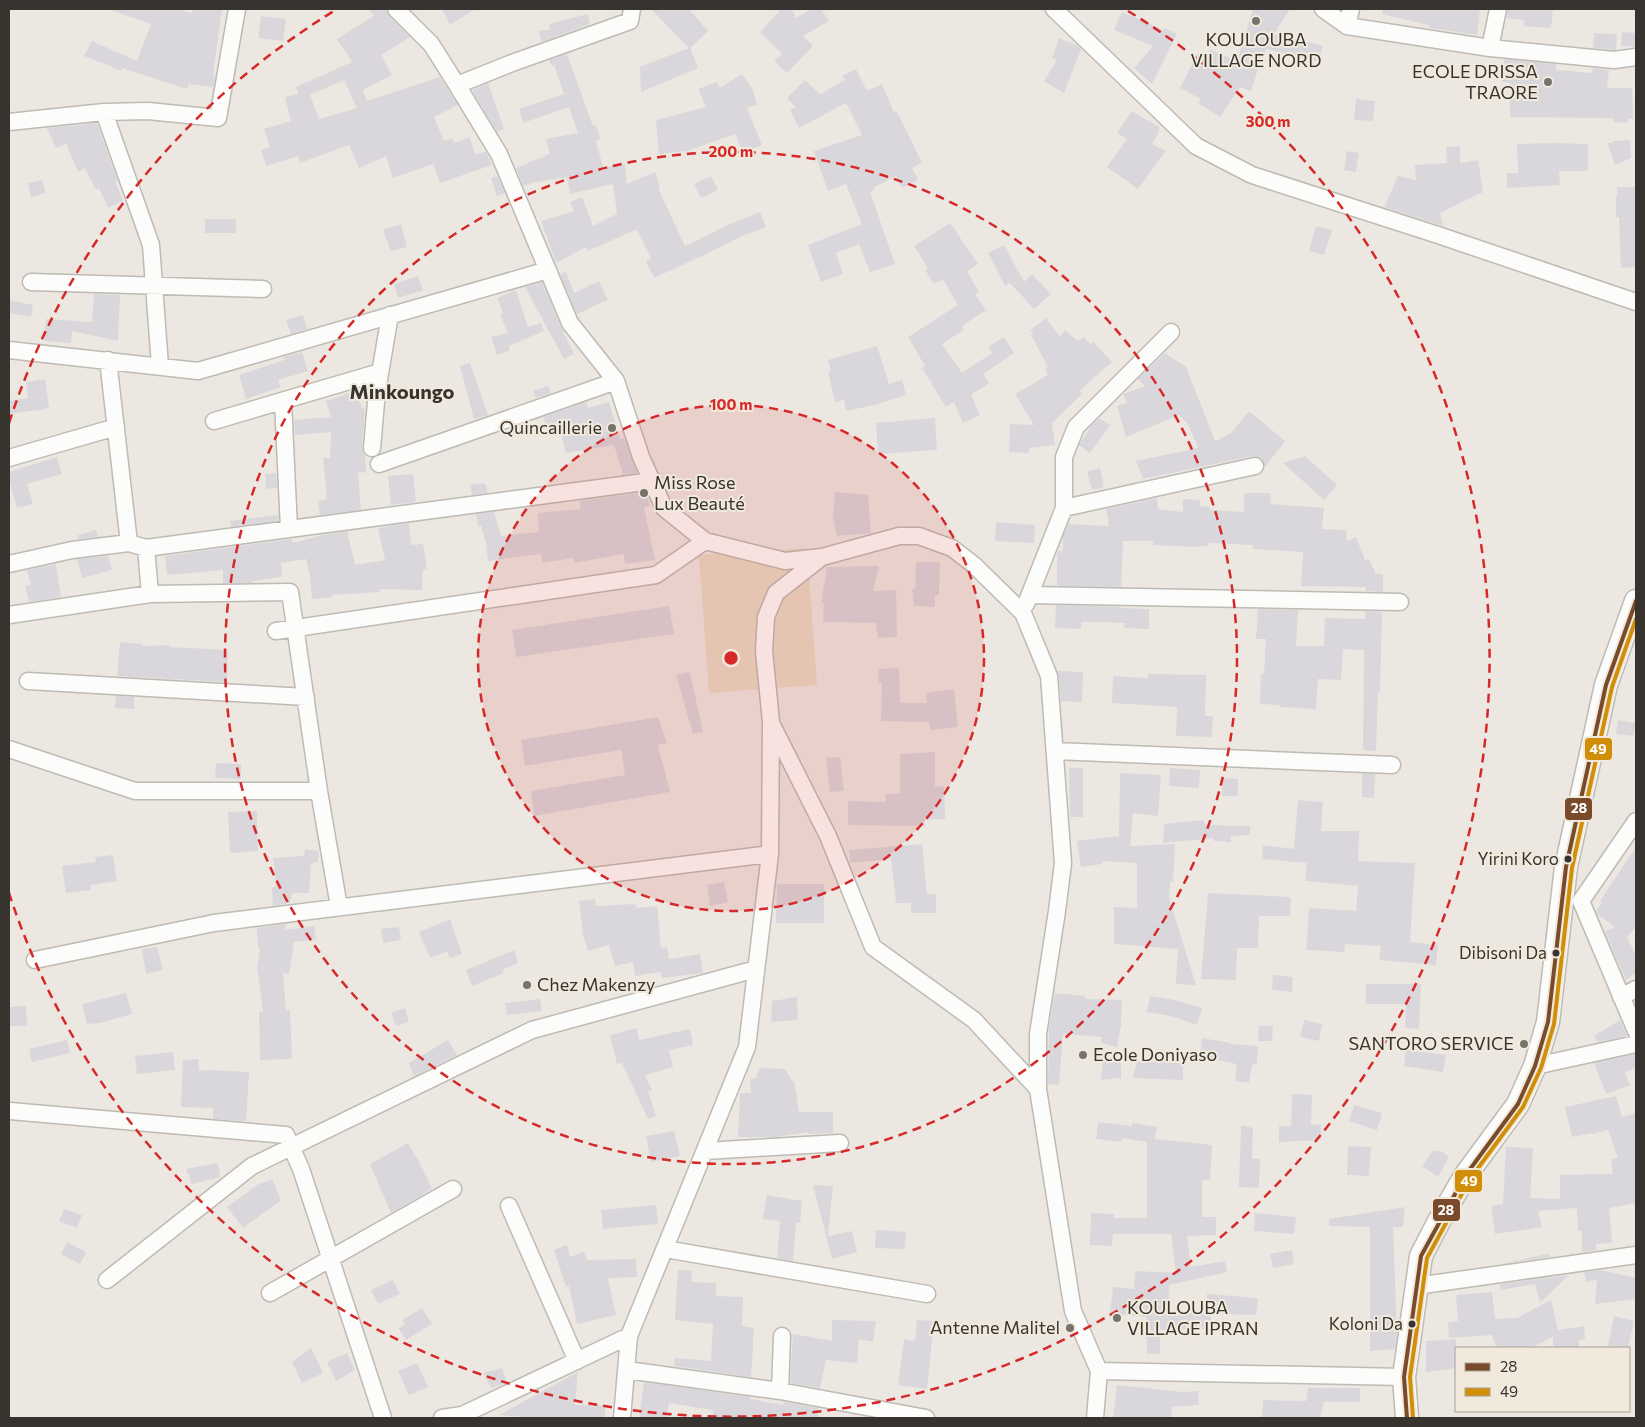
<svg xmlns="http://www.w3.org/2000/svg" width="1645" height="1427" font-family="Commissioner,sans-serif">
<rect width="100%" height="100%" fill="#ece8e1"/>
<!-- green -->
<path fill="#e7dac5" d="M807 548 817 685 709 693 699 555Z"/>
<!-- building -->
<path fill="#d9d7db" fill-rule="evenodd" d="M113 9H176L192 13 193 9H222L213 74 215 75 213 87 189 84 187 89 122 68V71L84 56 92 41 137 61 151 24 113 11Z
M369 9H386L389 16 410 37 381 55 392 75 363 90 367 101 440 77 458 105 434 117 444 141 452 138 454 143 470 137 475 154 486 152 492 165 440 183 433 164 393 178 386 156 359 168 349 145 300 163 298 156 266 166 261 150 270 147 264 129 291 121 285 97 298 94 296 87 352 62 337 39 374 16ZM344 80 357 108 319 119 310 95Z
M442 9H475L450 25Z
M651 9H689L708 31 690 48 698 68 641 92 640 67 689 48Z
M781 9H792L796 18 812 9H821L829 21 803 36 813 46 787 73 774 61 782 54 760 32Z
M1253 9H1290L1274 34 1323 46 1319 62 1266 49 1262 67 1259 66 1251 91 1240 87 1220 117 1198 103 1201 99 1180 88 1198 53 1207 57 1210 49 1237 61Z
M1383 9H1480L1477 35 1429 28V25L1382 14Z
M1508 9H1553L1551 28 1523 26 1524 20 1506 18Z
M1122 12 1164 30 1165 28 1177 34 1152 84 1134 68 1153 46 1114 30Z
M588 14 590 24 542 42 538 31 550 30 549 24Z
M261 16 286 19 283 41 258 38Z
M1622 32 1636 33V47L1621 46Z
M1594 33 1617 34 1616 50 1593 48Z
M1059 38 1077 45 1081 49 1064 93 1044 81 1057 60 1052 58Z
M567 54 593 126 596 125 601 139 596 141 603 167 625 164 627 184 655 172 660 187 658 188 685 246 731 223V224L760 212 766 227 752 233 751 232 704 255 654 278 646 261 651 258 637 229 588 251 586 247 556 263 541 221 574 211 570 202 582 197 593 226 617 214 613 184 570 194 567 177 532 183 523 186 516 168 550 154 546 139 578 133 569 107 523 123 519 109 564 94 554 65 552 66 549 60Z
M1504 59 1556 64V70L1592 73 1593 68 1609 70 1607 88H1632L1633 119H1628V123L1613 122V118L1510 117V83L1502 82Z
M856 69 867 91 882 84 894 112 896 111 901 120 922 163 912 168 918 180 902 188 896 176 873 188 874 190 870 192 895 264 870 272 859 244 836 253 843 274 821 282 808 245 862 224 846 184 828 191 814 151 862 135 846 103 799 128 790 110 796 107 787 98 805 80 820 94 845 80 842 76Z
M742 74 753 90 757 105 747 108 762 145 743 153 735 134 687 151 659 154 656 120 706 107 698 89 717 82 720 88Z
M488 83 504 129 497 132 472 90Z
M1356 99 1375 101 1373 121 1354 120Z
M1132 111 1159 127V132L1152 144 1166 151 1138 189 1107 167 1127 139 1117 133Z
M97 123 118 181H115L123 201 108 208 99 188 96 190 85 168 78 172 66 144 56 148 47 128Z
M1630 140 1631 158 1615 165 1607 143H1613V141Z
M1557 143 1588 144V171H1559L1560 185 1507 188V173H1518L1517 144Z
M1460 146V163L1478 160 1483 192 1440 213 1443 226 1384 207 1398 176 1416 180 1415 165 1447 163 1446 147Z
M1347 151 1359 153 1356 172 1344 170Z
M497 176 505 193 497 196 491 178Z
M711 176 718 190 701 198 694 184Z
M42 180 46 193 31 197 28 183Z
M1617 187H1636V267L1621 268 1619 217H1616V197H1617Z
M205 219H236V233H205Z
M950 223 978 264 967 271 979 292 975 294 986 310 962 326 964 330 942 344 962 373 992 353 988 347 1004 337 1014 353 983 374 989 383 971 395 980 415 963 423 954 402 946 407 922 368 925 366 908 337 958 305 943 279 934 284 925 270 928 268 914 246Z
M401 224 407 247 391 251 383 230Z
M1316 226 1332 230 1324 255 1309 251Z
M1004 245 1024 282 1032 274 1051 294 1034 309 1010 283 1005 286 988 253Z
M566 272 574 293 599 281 608 300 577 314 560 274Z
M418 276 423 290 398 298 394 284Z
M542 282 559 323 574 354 564 359 525 287Z
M516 290 528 327 541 323 544 331 509 346V351L497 355 491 337 508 333 500 314 503 313 497 298Z
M94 294 120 295 118 341 72 331 71 343 44 341 46 319 92 322Z
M9 300 33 305 31 317 9 313Z
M303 315 307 329 291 334 286 320Z
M1046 318 1060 337 1065 330 1078 341 1084 337 1090 344 1093 342 1112 362 1080 390 1082 394 1052 423 1055 445 1029 448V453L1009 452 1010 424 1034 425 1015 394 1048 375 1045 369 1048 367 1031 335 1034 334 1030 330Z
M877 346 889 384 902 380 906 395 875 405 846 411 844 400 835 402 828 372 831 371 828 360Z
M302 352 308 371 278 380 281 387 246 399 239 375 284 360 283 357Z
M1165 353 1186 367 1215 441 1231 433 1249 411 1285 441 1265 467 1262 459 1253 456 1143 479 1136 461 1198 448 1188 424 1179 415 1126 437 1117 406 1127 403 1123 394 1145 386 1138 379Z
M470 363 488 415 474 419 460 366Z
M45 379 49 408H46V409L9 414V401L28 398 26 382Z
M548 386 551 393 536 398 533 391Z
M356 391 362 408 365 409 362 447 365 455 366 472 358 473 361 510 320 515 318 501 327 499 323 458H330L331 432 295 435 294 420 331 417 326 401Z
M586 402 588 408 609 402 620 439 624 438 637 473 623 475 614 445 566 453 558 422 547 428 543 417Z
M935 418 937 450 878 454 876 423Z
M1099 418 1110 425 1090 453 1079 445 1092 425Z
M1305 456 1337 485 1324 500 1283 463Z
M57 457 62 474 27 484 33 504 17 508 9 479V472Z
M1100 468 1104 487 1092 490 1087 471Z
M276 473 277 488 266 489 265 474Z
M413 474 416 502 391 505 388 476Z
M485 483 488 493 472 495 470 485Z
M646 492 650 506 644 507 655 560 625 564 624 554 574 563 573 558 542 563 541 554 488 561 486 543 481 526H478L476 514 494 512 501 536 539 532 538 513 581 509 579 501Z
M835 492 868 495 871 533 837 536 833 517Z
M1244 493H1270L1271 504 1324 508 1322 529 1346 530 1347 541 1356 537 1365 560 1369 559 1376 574H1383V592L1366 591V587L1301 586 1303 552 1253 549V545L1208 543V546L1195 547 1153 545V541H1123L1121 587 1057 586V553L1058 551H1063V537L1068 524 1109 526 1106 509 1157 498 1158 509 1183 512V499L1200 500V506L1210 507V510L1244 512Z
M278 515 279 520 231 527 230 521Z
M996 522 1035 525 1034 543 995 541Z
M409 523 411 545 423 544 425 556 427 569 423 570 422 590 379 589 380 592 332 595 333 597 312 599 310 576 306 559 281 563 282 577 252 581V583H223V570L167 575 165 556 292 539V543L323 535 347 531 355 565 385 560 378 528Z
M96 530 98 537 79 539 78 535Z
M108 556 112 570 82 578 77 559Z
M916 562H940L939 595H935V607L914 606 912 589H915Z
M56 564 61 597 29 602 25 586 31 585 27 570Z
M879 566 873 591 896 590 897 637 878 638 876 623 823 622 824 603H821L827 567Z
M1056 605 1121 607 1120 608 1149 609V629L1124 628 1125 623 1097 622H1081V629L1055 628Z
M669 606 674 634 516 657 512 630Z
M1258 609 1298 610 1296 646H1324L1325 618 1365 619V611L1382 612 1380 692H1378L1376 749 1375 751 1363 750 1364 650 1343 649 1341 680 1318 679 1316 709 1280 707V705L1260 704 1261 674H1264L1266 639H1256Z
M120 642 142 644V646L169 645 170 647 228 650 227 682 117 676Z
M899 668 900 703H927L926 693 954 689 958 727 930 730 929 722 881 721 882 683H879L878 669Z
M1058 671 1083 672 1082 702 1061 701Z
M690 672 703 732 693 734 676 675Z
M1148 674 1206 675 1205 716H1213L1212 737 1176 736 1177 707 1112 703 1113 676 1148 678Z
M116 696 134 697V709L115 708Z
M658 717 667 743 658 745 670 792 534 816 531 791 625 775 621 750 525 766 521 740Z
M1618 720 1636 723 1633 736 1616 734Z
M935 752V787L944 786 945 819 925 820V826L848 825V801L886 802 885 795 900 793V754Z
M840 757 844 791 830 792 826 758Z
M216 763 241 764V779L215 778Z
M1069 768H1083V817H1070Z
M1170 768 1200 770 1199 788 1169 786Z
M1120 773 1161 775 1158 816 1133 813 1130 846 1175 844 1173 882H1170L1169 898 1196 985 1176 984 1178 949 1114 944V907L1137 908V863L1102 861V864L1081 867 1077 841 1119 836Z
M1362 774H1375L1374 798 1362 797Z
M1223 778 1238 779V796H1222Z
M1298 800 1323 802 1321 831H1359L1358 861 1415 863 1410 942 1438 945 1436 965 1379 960 1381 946 1345 944 1344 952 1306 950 1309 908 1356 911 1358 886 1305 881 1307 863 1262 859 1263 845 1294 849Z
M257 811 258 851 230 853 228 812Z
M1204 820 1205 825 1250 826V835L1231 836V842L1214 841V838L1163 843 1164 824Z
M922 844 927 894H936V913H911V903H896L891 859 850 863 849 850Z
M1636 847V927L1627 937 1636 956V973L1626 980 1605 932 1615 927 1597 914 1596 911 1602 902 1600 901Z
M305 849 319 851 318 861 311 864 309 893H292L290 903 273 906 272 888 276 886 273 858 304 856Z
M113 855 117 881 91 885V890L66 893 62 866 96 862 95 857Z
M724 882 728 902 710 906 707 885Z
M777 884H824V923H776Z
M1208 893 1291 897 1290 916H1259L1258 948H1237L1236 980 1201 979Z
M595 899 596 906 635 904 637 908 657 906 661 948 667 947 669 959 700 954 703 973 662 978 660 972 635 976 633 962 615 966 609 945 588 951 583 935 579 901Z
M450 919 462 954 450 958 447 951 430 958 419 932Z
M286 924 284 930 314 926 316 939 294 942 289 974 283 973 286 1011 290 1010 292 1059 260 1060 259 1012 263 1011 257 968 260 947H258L257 928Z
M399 927 401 940 383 943 381 929Z
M157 947 163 970 146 974 142 949Z
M514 950 518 963 502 970 504 973 472 986 466 970Z
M1273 975 1293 977 1292 992 1272 990Z
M1366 984H1421L1419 1029 1405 1028 1406 1004H1366Z
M126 993 132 1014 100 1023 87 1024 82 1004Z
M1055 993 1085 996V999L1122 1000 1121 1025 1117 1048 1101 1042 1102 1037 1063 1034 1059 1085 1048 1084 1049 1028Z
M1150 996 1175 1000 1202 1008 1197 1025 1171 1016 1147 1012Z
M797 997 798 1020 771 1022 772 1001Z
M540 999 542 1011 507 1015 505 1003Z
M26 1006 27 1026H9V1007Z
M405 1008 409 1022 396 1026 391 1013Z
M1304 1020 1322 1024 1319 1041 1300 1037Z
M1620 1020 1627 1036 1598 1042 1594 1036Z
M1259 1026H1273L1272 1041H1258Z
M637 1028 639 1040 690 1029 693 1045 669 1050 673 1067 645 1075 652 1090 648 1091 656 1116 648 1119 622 1063 617 1064 610 1035Z
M1202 1038 1231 1043V1044L1258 1046 1257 1064H1253L1252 1066 1249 1083 1235 1081 1237 1065 1233 1064 1234 1063 1200 1058Z
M67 1040 70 1053 32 1062 29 1049Z
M448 1040 457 1055 414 1076 409 1063Z
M1406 1050 1446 1055 1443 1072 1404 1066Z
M173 1052 175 1070 137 1074 135 1056Z
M1636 1054V1067L1625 1073 1630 1085 1606 1094 1594 1063Z
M198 1059 199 1071 209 1070 249 1072 246 1121 213 1119V1108L181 1107 183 1060Z
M1103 1060H1121V1078L1101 1080Z
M1137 1061 1183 1063V1080L1133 1078Z
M760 1068 785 1069 792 1081H794L799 1112H833V1133L808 1134V1132L776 1137H738L740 1093H751L750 1079 756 1078Z
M1292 1094 1312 1095 1311 1125 1321 1124V1140L1279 1142V1126H1291Z
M1616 1096 1622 1117 1636 1113V1203L1609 1208 1612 1243 1596 1244 1597 1250 1582 1252V1231H1578L1577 1208 1538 1211 1542 1227 1495 1234 1491 1206 1503 1204 1506 1147 1533 1148 1530 1198 1560 1199V1175L1613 1174 1611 1159 1618 1158 1608 1130 1593 1134 1592 1133 1572 1137 1565 1107Z
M1354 1105 1382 1113 1377 1130 1349 1121Z
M1098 1122 1132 1126V1123L1157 1127 1155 1139 1212 1145 1210 1180H1202V1217H1216V1235L1187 1236 1191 1267 1225 1261 1227 1272 1169 1285 1168 1313 1207 1312V1294L1258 1298 1256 1315 1211 1314V1329L1160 1330V1354H1147L1146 1317 1110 1314 1113 1287 1134 1289 1135 1271 1176 1273 1171 1234H1113L1112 1246 1090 1245 1091 1213 1114 1214V1218H1147V1142L1122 1138V1142L1096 1139Z
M1241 1125 1253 1128 1252 1159H1260L1259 1188 1239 1187Z
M674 1131 680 1156 651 1162 646 1136Z
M408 1143 417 1159H418L432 1189 391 1213 370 1164Z
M1348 1146 1371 1147 1369 1176 1347 1175Z
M1433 1151H1441L1449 1157 1438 1177 1422 1166Z
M218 1163 220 1177 192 1184 186 1169Z
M272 1179 281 1200 243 1228 227 1207 257 1185Z
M813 1185 833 1186 828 1236 852 1231 857 1252 832 1259Z
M767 1195 802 1201 800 1223H796L793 1261 777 1258 780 1221 763 1219Z
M656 1205 658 1224 603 1229 601 1210Z
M1405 1207 1403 1227H1393L1397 1335 1395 1349 1370 1351V1227L1329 1226V1219Z
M64 1209 82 1215 77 1228 59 1221Z
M1255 1213 1296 1217 1294 1234 1254 1231Z
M876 1230 906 1232 905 1249 875 1248Z
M67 1242 86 1252 80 1264 61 1254Z
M567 1245 570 1257 584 1252 587 1260 636 1259 637 1277 608 1278 616 1315 577 1324 569 1286 566 1287 554 1250Z
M1286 1251H1292L1294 1264 1273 1268 1270 1254Z
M1549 1254 1550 1257 1501 1264 1542 1255Z
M678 1270 692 1271 691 1282 716 1283V1296L743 1297 742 1326 754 1328 751 1377 674 1366 675 1358 711 1361 713 1324 675 1320Z
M1601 1270 1636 1278V1299L1595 1304 1597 1280 1586 1282 1584 1272Z
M1569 1275 1540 1303 1535 1284 1501 1290 1500 1284Z
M393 1280 400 1294 378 1304 371 1290Z
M1492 1292 1495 1319 1517 1318 1551 1300 1558 1330 1584 1326 1585 1339 1579 1340V1348H1553V1337L1531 1348H1497L1492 1335 1449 1338 1448 1322 1458 1321 1456 1295Z
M422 1308 432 1324 406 1340 399 1328 405 1325 402 1320Z
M1614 1316 1634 1321 1628 1348 1608 1346Z
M832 1320 876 1321 873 1342 859 1339 857 1363 826 1360 820 1388 790 1383 793 1334 832 1341Z
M917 1320 934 1321 927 1389 898 1385 904 1339 915 1341Z
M1456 1339V1368L1426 1372V1341Z
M311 1348 323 1373 302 1383 292 1362Z
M347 1353 355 1370 336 1381 327 1362Z
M417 1363 428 1387 409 1395 398 1371Z
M502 1368 507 1383 491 1388 483 1373Z
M578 1372 575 1405H605V1418H533L499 1415Z
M644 1382 750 1397V1399L783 1405 784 1402 818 1408V1418H712L713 1410 669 1403 666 1418H639Z
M1117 1385 1183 1392 1198 1391 1199 1405 1172 1407 1171 1418H1113Z
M1308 1388H1360V1402H1324L1320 1418H1262L1263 1400 1306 1401Z"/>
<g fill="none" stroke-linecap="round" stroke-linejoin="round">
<defs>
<path id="street" d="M396 9 431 44 457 85
M632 9 630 21 512 63 457 85 499 154 570 323 616 381 641 457 664 508 705 541 785 561 822 557 899 536H919L952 548 974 565 1023 613 1049 676 1063 863 1057 911 1038 1034V1089L1073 1311 1099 1371 1095 1418
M1054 9 1196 146 1252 175 1438 235 1636 302
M1323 9 1347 26 1490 48 1614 60 1636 57
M1347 26 1351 9
M1490 48 1498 9
M104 112 151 245 160 366
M9 122 104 112 148 111 218 118 237 9
M31 282 263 289
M9 350 198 371 548 270
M108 360 129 543
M283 401 289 529
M214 421 380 372
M372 448 377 391 390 315
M9 458 116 427
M379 464 616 381
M1064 508V457L1076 427 1171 332
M146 548 150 594
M9 564 72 550 129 543 146 548 652 481
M1030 595 1400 602
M1026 604 1064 508 1255 466
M9 615 150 594 290 592 319 791 339 907
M276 631 656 575 705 541
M28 681 306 697
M772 725 828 836 873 947 974 1020 1038 1089
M9 749 135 791H319
M1055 751 1392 765
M1636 821 1581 901 1636 1031
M35 960 214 923 770 854
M1621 997 1636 989
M1535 1066 1636 1044
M10 1111 286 1135 301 1169 383 1418
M705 1151 840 1143
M509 1206 577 1361
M665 1249 927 1294
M107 1280 252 1166 532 1030 756 969
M1416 1286 1636 1255
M270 1293 453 1189
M627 1370 780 1391 926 1418
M1099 1371 1404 1377
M780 1391 782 1336
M442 1418 462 1415 629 1336
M622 1418 629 1336 747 1047 770 854 771 722 764 651 766 617 776 593 822 557"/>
<path id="secondary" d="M1407 1418 1404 1377 1421 1256 1439 1221 1465 1176 1518 1104 1535 1066 1548 1022 1566 867 1606 685 1636 601"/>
</defs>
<!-- street casing -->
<use href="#street" stroke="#bebab4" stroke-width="19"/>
<!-- secondary casing -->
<use href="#secondary" stroke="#bebab4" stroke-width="25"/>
<!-- street -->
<use href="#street" stroke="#fcfcfa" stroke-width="16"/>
<!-- secondary -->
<use href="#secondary" stroke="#fcfcfa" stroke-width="22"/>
<defs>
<path id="bus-1" d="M1407 1418 1404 1377 1421 1256 1465 1176 1518 1104 1535 1066 1548 1022 1566 867 1606 685 1636 601"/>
<path id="bus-2" d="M1413 1418 1410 1377 1427 1258 1470 1179 1523 1107 1541 1068 1554 1024 1572 868 1612 687 1636 619"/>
</defs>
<!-- bus-1 casing -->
<use href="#bus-1" stroke="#f1e9dc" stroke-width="8"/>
<!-- bus-2 casing -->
<use href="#bus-2" stroke="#f1e9dc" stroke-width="8"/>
<!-- bus-1 -->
<use href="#bus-1" stroke="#7a4b2a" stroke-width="4"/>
<!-- bus-2 -->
<use href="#bus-2" stroke="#d18f09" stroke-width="4"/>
</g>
<!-- distance rings -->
<circle cx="731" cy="658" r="253" fill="#d62828" fill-opacity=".12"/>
<g fill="none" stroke="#d62828" stroke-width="2.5" stroke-dasharray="9 6">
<circle cx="731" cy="658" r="253"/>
<circle cx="731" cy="658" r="506"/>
<path d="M9 423A759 759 0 0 1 334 11M1128 11A759 759 0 1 1 9 893"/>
</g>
<!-- markers -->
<g fill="#76736d" stroke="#f1e9dc" stroke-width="2">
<circle cx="1256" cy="21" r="5"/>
<circle cx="1548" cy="82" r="5"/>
<circle cx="612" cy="428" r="5"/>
<circle cx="644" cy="493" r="5"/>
<circle cx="527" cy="985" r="5"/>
<circle cx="1524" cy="1044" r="5"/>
<circle cx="1083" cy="1055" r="5"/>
<circle cx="1117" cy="1318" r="5"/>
<circle cx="1070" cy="1328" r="5"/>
</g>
<g fill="#37342f" stroke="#f1e9dc" stroke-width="2">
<circle cx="1568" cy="859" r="4.5"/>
<circle cx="1556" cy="953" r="4.5"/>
<circle cx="1412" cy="1324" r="4.5"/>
</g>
<g text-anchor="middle" stroke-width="4" stroke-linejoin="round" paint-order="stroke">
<!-- bus labels -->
<g font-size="17" fill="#37342f" stroke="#f1e9dc" text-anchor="end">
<text x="1559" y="865">Yirini Koro</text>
<text x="1547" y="959">Dibisoni Da</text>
<text x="1403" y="1330">Koloni Da</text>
</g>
<!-- poi labels -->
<g font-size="18" fill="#37342f" stroke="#f1e9dc" text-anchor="end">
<text x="1256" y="46" text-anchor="middle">KOULOUBA<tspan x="1256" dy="21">VILLAGE NORD</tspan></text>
<text x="1538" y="78">ECOLE DRISSA<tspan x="1538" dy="21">TRAORE</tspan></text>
<text x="602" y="434">Quincaillerie</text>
<text x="654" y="489" text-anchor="start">Miss Rose<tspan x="654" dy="21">Lux Beauté</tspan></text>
<text x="537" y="991" text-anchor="start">Chez Makenzy</text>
<text x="1514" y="1050">SANTORO SERVICE</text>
<text x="1093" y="1061" text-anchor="start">Ecole Doniyaso</text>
<text x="1127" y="1314" text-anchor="start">KOULOUBA<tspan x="1127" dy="21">VILLAGE IPRAN</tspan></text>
<text x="1060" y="1334">Antenne Malitel</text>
</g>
<!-- quarter labels -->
<g font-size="20" font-weight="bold" fill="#37342f" stroke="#f1e9dc">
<text x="402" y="399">Minkoungo</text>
</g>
</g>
<circle cx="731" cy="658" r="8" fill="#d62828" stroke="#f1e9dc" stroke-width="2.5"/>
<g font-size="15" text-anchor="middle" font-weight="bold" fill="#d62828" stroke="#f1e9dc" stroke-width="4" stroke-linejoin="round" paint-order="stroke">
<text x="1268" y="127">300 m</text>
<text x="731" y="157">200 m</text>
<text x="731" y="410">100 m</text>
</g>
<g stroke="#f1e9dc" stroke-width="2">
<rect x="1584" y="737" width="29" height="24" rx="5" fill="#d18f09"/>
<rect x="1564" y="797" width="29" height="24" rx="5" fill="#7a4b2a"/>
<rect x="1454" y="1169" width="29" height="24" rx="5" fill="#d18f09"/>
<rect x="1432" y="1198" width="29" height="24" rx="5" fill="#7a4b2a"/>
</g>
<g font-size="14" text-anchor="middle" font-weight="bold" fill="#fff">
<text x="1598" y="754">49</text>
<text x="1579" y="813">28</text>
<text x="1469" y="1186">49</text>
<text x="1446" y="1215">28</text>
</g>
<!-- border -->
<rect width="1645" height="1427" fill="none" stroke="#37342f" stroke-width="20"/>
<!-- legend -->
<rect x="1455" y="1347" width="175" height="65" fill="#f1e9dc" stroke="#a7a197"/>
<rect x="1465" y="1363" width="25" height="8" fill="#7a4b2a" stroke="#a7a197"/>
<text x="1500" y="1372" font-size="15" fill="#37342f">28</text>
<rect x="1465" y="1388" width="25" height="8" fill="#d18f09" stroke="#a7a197"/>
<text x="1500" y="1397" font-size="15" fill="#37342f">49</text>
</svg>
